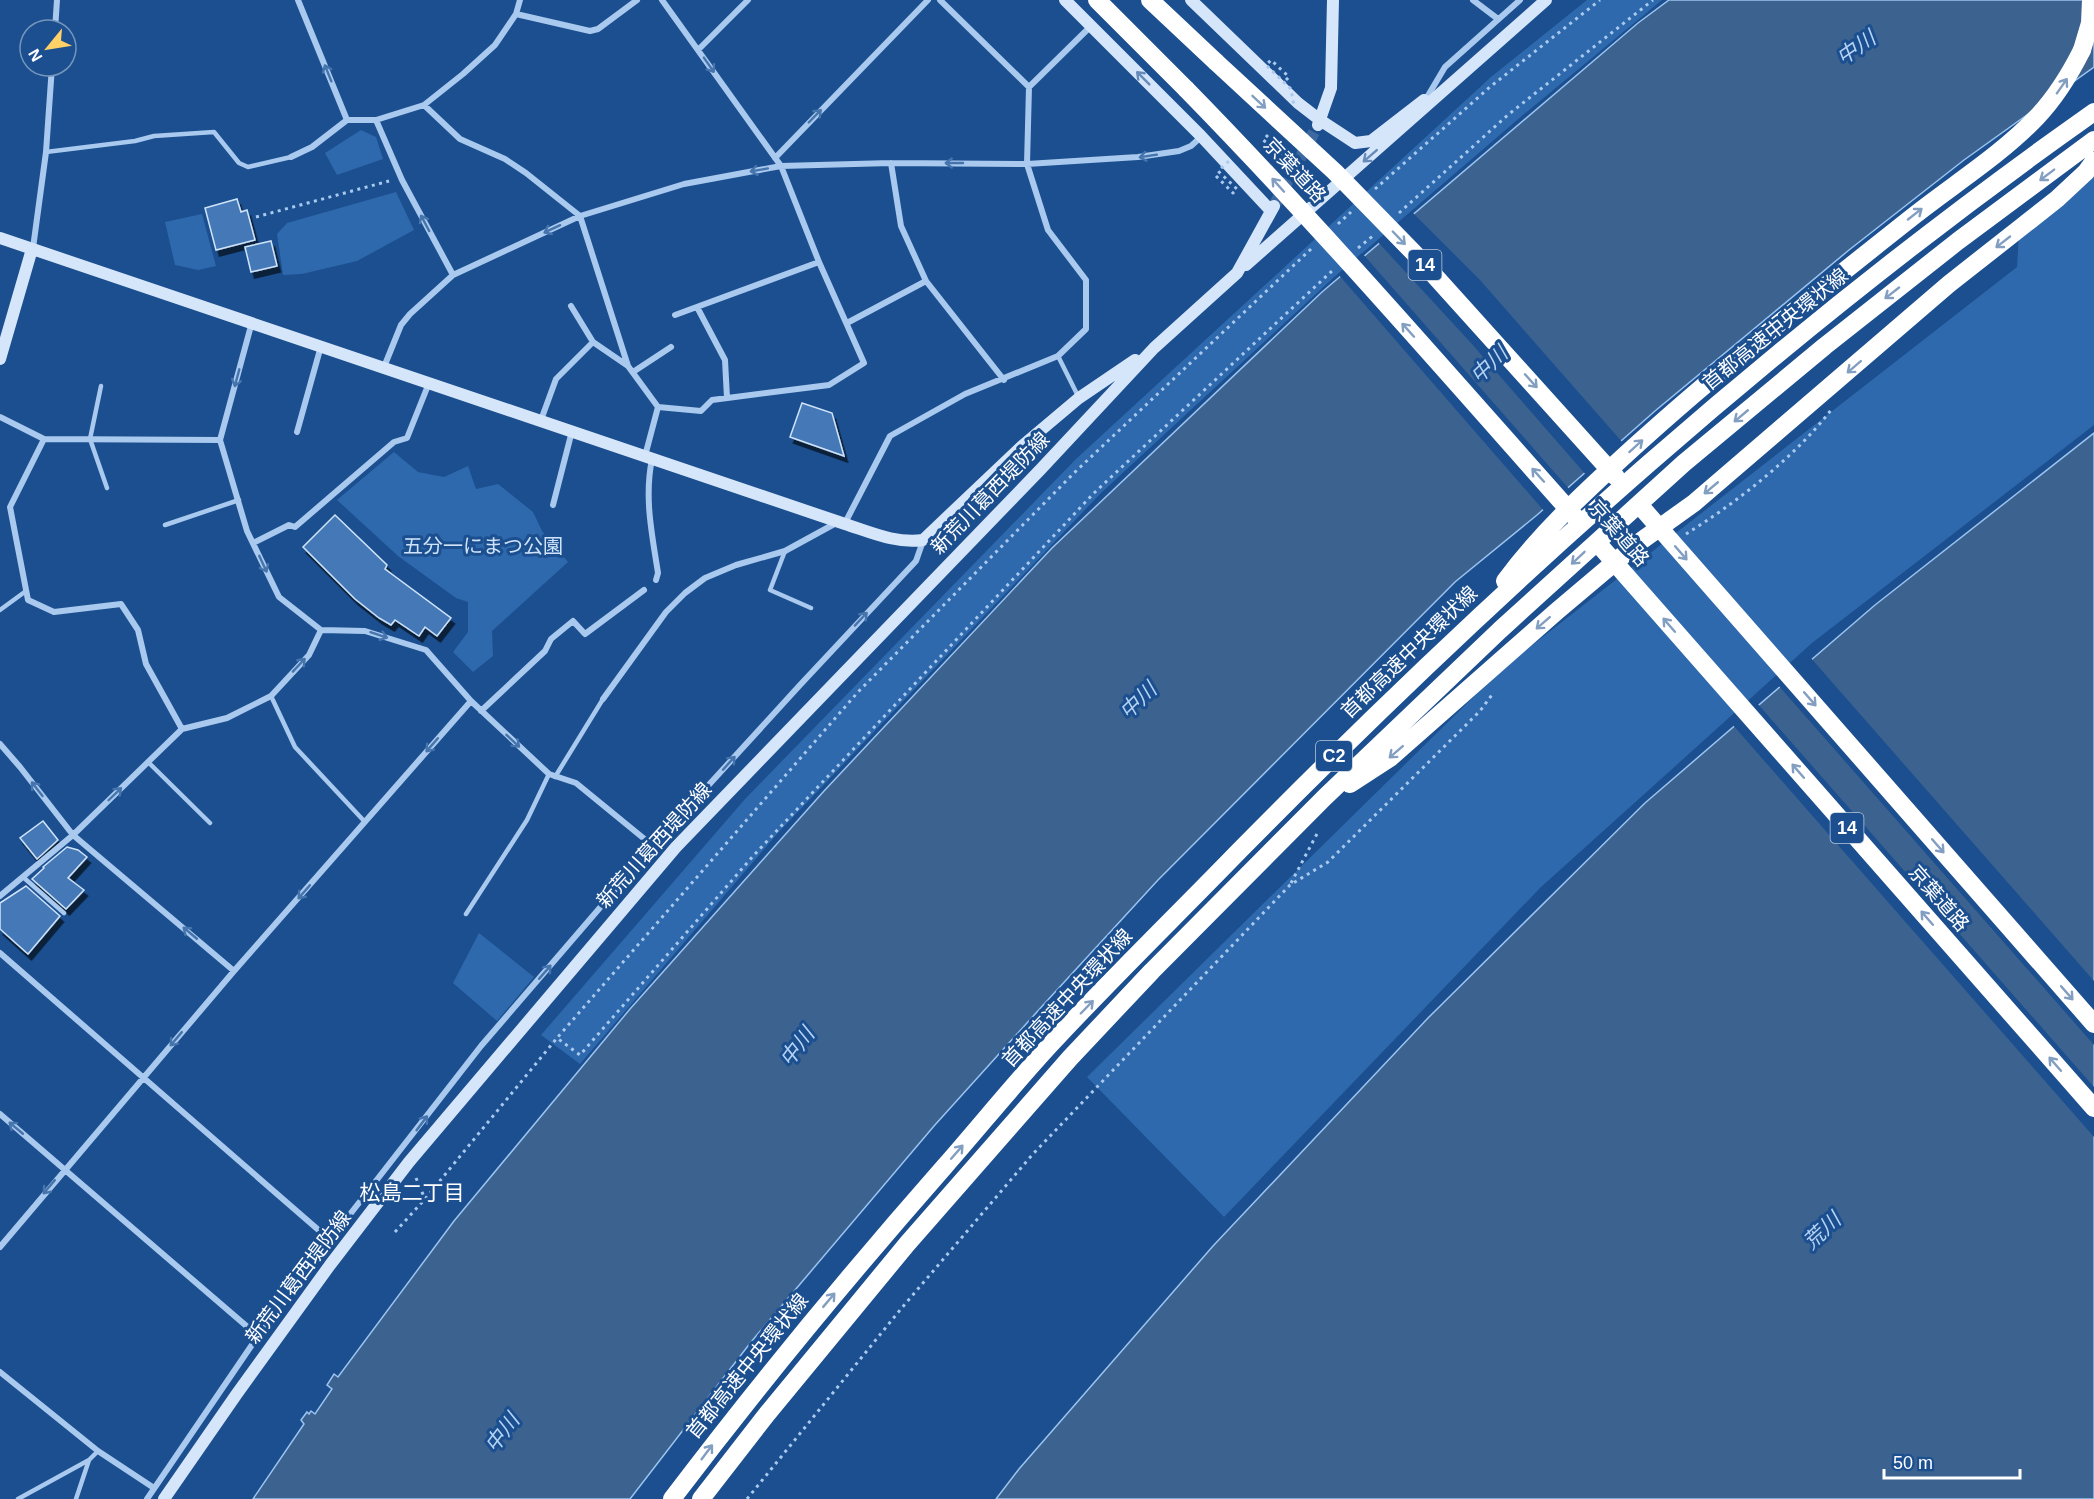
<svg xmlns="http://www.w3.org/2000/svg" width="2094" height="1499" font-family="Helvetica,'Noto Sans JP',sans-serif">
<defs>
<filter id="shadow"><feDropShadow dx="3.5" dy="6" stdDeviation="0" flood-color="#0009"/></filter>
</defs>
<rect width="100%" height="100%" fill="#1b4f8f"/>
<!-- green -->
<path fill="#2e69ad" d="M1587 0H1662L1523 115 1331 280 1101 493 777 834 580 1064 541 1035 745 799 1076 459 1491 77Z
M361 130 376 137 383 159 337 175 325 153Z
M2094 161V425L1812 643 1540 888 1224 1217 1087 1077 1504 667 2017 267 2020 216Z
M396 192 414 230 357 261 302 274 283 275 277 234 287 223Z
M202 214 216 266 198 270 175 265 165 222Z
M394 452 418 472 444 477 468 466 476 489 498 484 533 512 542 531 568 562 492 631 493 656 473 672 453 652 468 632V602L456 598 398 556 337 500Z
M479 933 534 977 497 1021 453 983Z"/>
<!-- water -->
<path fill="#3c6290" stroke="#9cc4f0" stroke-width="1.5" d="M1669 0H2094V67L1964 160 1849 250 1655 411 1537 515 1455 582 1158 880 1045 1003 934 1126 751 1342 630 1499H253L304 1424 301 1420 307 1412 309 1414 311 1411 315 1414 332 1389 327 1385 334 1374 338 1377 454 1221 630 1009 824 791 1052 548 1322 292 1638 23Z
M2094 433V1499H996L1019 1469 1213 1246 1428 1018 1645 803 1875 605Z"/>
<!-- pier -->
<path fill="#1b4f8f" d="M1412 212 1480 280 1623 443 1587 476 1471 343 1377 241Z
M1362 253 1570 490 1545 512 1338 274Z
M1810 657 2094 981V1045L1778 685Z
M1757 703 2094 1087V1137L1732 724Z"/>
<!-- building -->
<path fill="#4478b7" stroke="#cfe3fa" stroke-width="1.5" filter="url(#shadow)" d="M237 199 241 212 247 210 255 240 216 250 205 208Z
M271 241 277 266 251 272 245 247Z
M802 403 832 413 844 456 790 437Z
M335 515 387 565 385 569 451 618 437 636 425 627 419 636 395 620 391 625 379 618 355 599 303 547Z
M43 821 58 840 37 859 20 838Z
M67 847 78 850 87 857 68 878 84 890 66 909 32 879 44 868 43 867Z
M26 886 60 916 28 954 0 929V903Z"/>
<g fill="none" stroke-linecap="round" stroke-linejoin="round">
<!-- secondary-tunnel -->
<path stroke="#3d69a0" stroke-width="12" stroke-dasharray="12 6" stroke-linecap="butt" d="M1274 206 1318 125"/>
<!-- path -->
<path stroke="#a9c9ee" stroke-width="3" stroke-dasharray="3 4.5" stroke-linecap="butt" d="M1268 135 1263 140 1301 167
M1375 189 1490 87 1600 0
M1399 213 1509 114 1653 0
M256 217 389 181
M1338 224 1351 212
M1358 248 1374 235
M1311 249 1074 473 858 692 557 1038 580 1055 754 855 1094 493 1333 270
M1686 534C1736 503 1795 457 1831 410
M1291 883 1319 830
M416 1178 425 1199
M395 1232 425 1199 557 1038
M747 1499 900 1310 1032 1155 1290 885 1328 862 1480 711 1494 692"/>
<!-- lane -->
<path stroke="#a9c9ee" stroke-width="4.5" d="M46 152 135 141 154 136 214 132 239 163 248 167 291 157
M1058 356 1078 396
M101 386 90 439 107 488
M165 525 239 500
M785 551 770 590 811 608
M0 610 26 591
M271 696 295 747 365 822
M148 762 210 823
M555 777 603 699
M23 877 64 913
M466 914 527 820 549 774
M18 1499 89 1460
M76 1499 89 1460 98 1451"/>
<!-- street -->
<path stroke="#a9c9ee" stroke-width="6" d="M298 0 347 120H376L402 180 453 275
M1473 0 1498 19
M516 14 590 31 598 29 637 0
M55 30 57 0
M698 50 748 0
M1029 87 1091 26
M1426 99 1445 67 1520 0
M424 105 460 139 505 159 526 173 580 216 628 366 593 342 571 306
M376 120 424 105 463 74 495 45 516 14 520 0
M291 157 312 147 347 120
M775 158 928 0
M891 163 901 226 926 281 1004 380
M33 248 46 152 52 66
M697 307 725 360 727 398
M675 315 819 262
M252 322 220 440 247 531 279 597 321 630 365 631 426 650 471 701 549 774 576 783 653 846
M847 323 926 281
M628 366 658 407 701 411 712 400 829 385 864 363 819 262 781 166 662 0
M384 367 401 325 410 314 453 275 580 216 684 184 781 166 891 163 1027 164 1138 157 1179 151 1191 146 1201 137
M633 372 671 347
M0 417 44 439 220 440
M541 420 556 379 593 342
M297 432 321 346
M44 439 10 507 28 600 54 612 121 604 138 630 146 664 182 729
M645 456 658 407
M652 459C644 498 652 534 658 573L656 580
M553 505 572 431
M845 523 890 436 965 394 1058 356 1086 329V280L1048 230 1027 164 1029 87 940 0
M253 543 289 525 295 527 394 442 407 438 429 383
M603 699 666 612 685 593 705 578 736 565 785 551 838 522
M481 711 545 651 551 639 573 621 585 634 644 590
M0 744 20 767 73 835 234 971
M0 896 73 835 182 729 227 718 271 696 309 655 321 630
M0 953 330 1240
M0 1114 258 1336
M0 1247 234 971 471 701
M0 1372 98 1451 154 1488
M147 1499 258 1336 330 1240 481 1046 653 846 800 685 916 561 923 541"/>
<!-- secondary -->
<path stroke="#d6e6fa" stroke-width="12" d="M1065 0 1201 136 1271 211
M1191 0 1298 103 1320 120 1355 143 1371 141 1424 100
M1318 125 1331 88 1333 0
M0 238 845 524C870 532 896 544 923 540L1022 446 1079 398 1135 360
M1246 265 1546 0
M0 359 32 249
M164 1499 236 1395 330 1265 409 1162 676 847 1040 470 1154 348 1237 273 1274 206"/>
<!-- highway -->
<path stroke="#fff" stroke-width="18" d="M1097 0 1186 89
M1150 0 1216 62
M2082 50 2090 23 2091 0"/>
<!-- path-bridge -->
<path stroke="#a9c9ee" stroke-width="3" stroke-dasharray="3 4.5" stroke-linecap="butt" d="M1286 80 1289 77 1271 60 1266 65 1291 89 1294 106
M1216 176 1233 193 1237 189 1218 171 1229 161"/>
<!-- highway-bridge -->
<path stroke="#fff" stroke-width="18" d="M1216 62 1335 172 1415 254 1616 477
M1186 89C1321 227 1447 373 1576 518
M1643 509 2094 1024
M1601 547 2094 1108
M1505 581C1542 531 1588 489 1634 447 1721 368 1814 295 1906 222 1949 187 1999 157 2037 117 2056 97 2070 74 2082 50
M1350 784 1390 758 1557 611 1634 546 1694 503 1949 284 2057 199 2086 172 2094 161
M672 1499C759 1384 850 1274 945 1166 980 1126 1014 1084 1050 1045 1111 979 1176 916 1239 851 1503 583 1785 330 2094 112
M701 1499 767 1414 907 1244 1070 1058 1152 971 1325 797 1500 630 1684 463 1825 346 1958 241 2094 140"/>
</g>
<!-- one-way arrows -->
<defs><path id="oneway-shaft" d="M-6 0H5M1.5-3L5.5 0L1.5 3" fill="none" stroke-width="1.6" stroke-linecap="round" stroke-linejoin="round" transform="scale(1.5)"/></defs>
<g stroke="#4674ac">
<use href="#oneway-shaft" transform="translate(709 65) rotate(55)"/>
<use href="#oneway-shaft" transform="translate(328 73) rotate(-112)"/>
<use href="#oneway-shaft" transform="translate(815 116) rotate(-46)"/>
<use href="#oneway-shaft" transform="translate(1148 156) rotate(171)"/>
<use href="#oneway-shaft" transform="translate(954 163) rotate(-180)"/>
<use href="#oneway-shaft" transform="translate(759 170) rotate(170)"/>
<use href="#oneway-shaft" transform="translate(425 223) rotate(-118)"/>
<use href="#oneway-shaft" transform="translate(552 229) rotate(155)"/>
<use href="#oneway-shaft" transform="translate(237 378) rotate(105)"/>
<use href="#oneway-shaft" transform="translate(263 564) rotate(65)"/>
<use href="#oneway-shaft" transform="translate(861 619) rotate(-47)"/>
<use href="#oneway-shaft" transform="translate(379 635) rotate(18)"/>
<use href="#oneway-shaft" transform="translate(299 665) rotate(-47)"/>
<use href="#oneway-shaft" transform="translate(513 741) rotate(43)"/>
<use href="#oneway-shaft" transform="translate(432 745) rotate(131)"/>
<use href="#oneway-shaft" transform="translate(729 763) rotate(-48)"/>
<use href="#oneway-shaft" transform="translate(37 789) rotate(-128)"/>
<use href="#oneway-shaft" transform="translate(115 794) rotate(-44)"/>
<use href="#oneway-shaft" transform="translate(304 892) rotate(131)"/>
<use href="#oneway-shaft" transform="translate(190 933) rotate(-140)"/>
<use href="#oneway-shaft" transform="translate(545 972) rotate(-49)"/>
<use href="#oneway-shaft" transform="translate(176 1039) rotate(130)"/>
<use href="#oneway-shaft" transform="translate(422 1123) rotate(-53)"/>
<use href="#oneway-shaft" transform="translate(16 1128) rotate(-140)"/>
<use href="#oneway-shaft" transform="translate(49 1187) rotate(130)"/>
</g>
<g stroke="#668bba">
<use href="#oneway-shaft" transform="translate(1143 78) rotate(-135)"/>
<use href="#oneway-shaft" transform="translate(1370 156) rotate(139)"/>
</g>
<g stroke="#829ec1">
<use href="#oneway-shaft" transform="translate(2062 86) rotate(-55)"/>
<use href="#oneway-shaft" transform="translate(1259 102) rotate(43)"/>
<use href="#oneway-shaft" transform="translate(2047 175) rotate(143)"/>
<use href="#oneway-shaft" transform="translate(1278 185) rotate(-132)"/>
<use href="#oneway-shaft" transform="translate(1915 214) rotate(-38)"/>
<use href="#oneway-shaft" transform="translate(1399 238) rotate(46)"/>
<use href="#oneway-shaft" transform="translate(2003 242) rotate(142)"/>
<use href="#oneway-shaft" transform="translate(1892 293) rotate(142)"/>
<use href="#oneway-shaft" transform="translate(1408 330) rotate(-132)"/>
<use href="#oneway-shaft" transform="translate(1854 367) rotate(139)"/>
<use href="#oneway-shaft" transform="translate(1531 381) rotate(48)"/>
<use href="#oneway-shaft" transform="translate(1741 416) rotate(140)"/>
<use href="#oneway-shaft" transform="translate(1636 446) rotate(-42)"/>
<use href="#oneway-shaft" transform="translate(1538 475) rotate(-132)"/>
<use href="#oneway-shaft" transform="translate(1711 488) rotate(140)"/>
<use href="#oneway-shaft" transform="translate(1681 553) rotate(49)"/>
<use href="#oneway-shaft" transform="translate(1578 558) rotate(137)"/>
<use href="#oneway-shaft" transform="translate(1543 623) rotate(139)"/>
<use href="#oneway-shaft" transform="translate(1669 625) rotate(-131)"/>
<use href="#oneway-shaft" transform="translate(1810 699) rotate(49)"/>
<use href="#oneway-shaft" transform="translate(1396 752) rotate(139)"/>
<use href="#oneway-shaft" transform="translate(1798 771) rotate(-131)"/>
<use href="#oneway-shaft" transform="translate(1938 846) rotate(49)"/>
<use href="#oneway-shaft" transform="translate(1927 918) rotate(-131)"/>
<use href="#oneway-shaft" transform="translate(2067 993) rotate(49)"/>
<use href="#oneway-shaft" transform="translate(1087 1007) rotate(-46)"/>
<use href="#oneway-shaft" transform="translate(2055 1064) rotate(-131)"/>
<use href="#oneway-shaft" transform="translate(957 1152) rotate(-49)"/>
<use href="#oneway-shaft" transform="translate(829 1300) rotate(-50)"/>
<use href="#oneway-shaft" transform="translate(707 1452) rotate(-53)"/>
</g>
<g text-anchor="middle" stroke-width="6" stroke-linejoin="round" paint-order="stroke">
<!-- shield labels -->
<g fill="#1b4f8f" stroke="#bbcadd" stroke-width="1.5">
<rect x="1408.5" y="250" width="33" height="30" rx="4.5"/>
<rect x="1316" y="741" width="36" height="30" rx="4.5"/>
<rect x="1830.5" y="813" width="33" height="30" rx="4.5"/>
</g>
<g font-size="18" font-weight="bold" fill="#fff">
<text x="1425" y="271">14</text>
<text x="1334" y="762">C2</text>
<text x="1847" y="834">14</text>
</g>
<!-- street labels -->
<g font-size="20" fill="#fff" stroke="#1b4f8f">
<text transform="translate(1295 170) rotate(47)" y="7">京葉道路</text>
<text transform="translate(1775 329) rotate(-39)" y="7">首都高速中央環状線</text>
<text transform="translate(990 493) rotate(-46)" y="7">新荒川葛西堤防線</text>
<text transform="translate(1619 533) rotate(49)" y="7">京葉道路</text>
<text transform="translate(1409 652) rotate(-44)" y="7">首都高速中央環状線</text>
<text transform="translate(654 845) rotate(-48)" y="7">新荒川葛西堤防線</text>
<text transform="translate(1939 898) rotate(49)" y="7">京葉道路</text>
<text transform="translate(1067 998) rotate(-47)" y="7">首都高速中央環状線</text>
<text transform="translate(298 1277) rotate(-53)" y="7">新荒川葛西堤防線</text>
<text transform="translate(747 1366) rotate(-51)" y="7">首都高速中央環状線</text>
</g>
<!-- park labels -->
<g font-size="20" fill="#cfe3fa" stroke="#1b4f8f">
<text x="483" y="553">五分一にまつ公園</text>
</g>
<!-- water labels -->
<g font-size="21" font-style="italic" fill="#b5d3f5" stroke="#1b4f8f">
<text transform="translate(1856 48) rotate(-35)" y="7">中川</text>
<text transform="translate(1489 365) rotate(-44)" y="7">中川</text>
<text transform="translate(1138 701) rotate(-44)" y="7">中川</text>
<text transform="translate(797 1047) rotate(-53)" y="7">中川</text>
<text transform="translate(1822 1231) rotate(-43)" y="7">荒川</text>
<text transform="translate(502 1433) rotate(-53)" y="7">中川</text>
</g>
<!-- neighbourhood labels -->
<g font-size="21" fill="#fff" stroke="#1b4f8f">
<text x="412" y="1200">松島二丁目</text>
</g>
</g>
<!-- north arrow -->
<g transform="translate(48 48) rotate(240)"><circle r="28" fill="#1b4f8f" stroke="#7695bc" stroke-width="1.5"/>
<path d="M0-4.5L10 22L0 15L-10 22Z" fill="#ffd166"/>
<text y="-9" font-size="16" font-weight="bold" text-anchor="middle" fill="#ffffff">N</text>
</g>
<!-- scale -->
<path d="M1884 1469v9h136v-9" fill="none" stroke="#ffffff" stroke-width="3"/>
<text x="1893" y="1469" font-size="18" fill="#ffffff" stroke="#1b4f8f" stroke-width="4.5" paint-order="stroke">50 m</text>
</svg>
